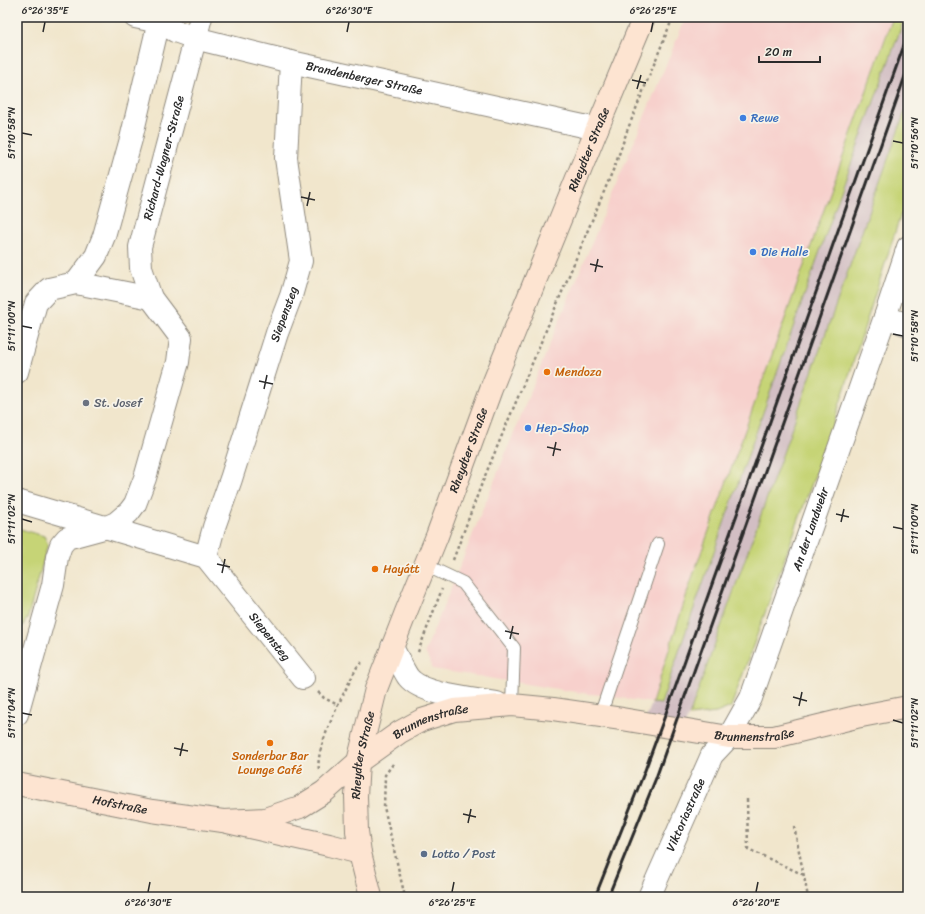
<svg xmlns="http://www.w3.org/2000/svg" width="925" height="914" font-family="Sriracha,sans-serif">
<rect width="100%" height="100%" fill="#f7f3e8"/>
<filter id="ink" filterUnits="userSpaceOnUse"><feTurbulence type="fractalNoise" baseFrequency=".025" numOctaves="2"/><feDisplacementMap in="SourceGraphic" scale="8" xChannelSelector="R" yChannelSelector="G"/><feConvolveMatrix kernelMatrix="1 2 1 2 8 2 1 2 1" color-interpolation-filters="sRGB"/></filter>
<filter id="wash" filterUnits="userSpaceOnUse"><feTurbulence type="fractalNoise" baseFrequency=".012" numOctaves="4" result="noise"/><feDisplacementMap in="SourceGraphic" scale="16" xChannelSelector="R" yChannelSelector="G"/><feGaussianBlur stdDeviation="0.9" result="paint"/><feColorMatrix in="noise" values="0 0 0 0 0 0 0 0 0 0 0 0 0 0 0 0 0 1.4 0 .05"/><feComposite in="paint" operator="in"/></filter>
<g filter="url(#wash)">
<rect width="100%" height="100%" fill="#f1e6cc"/>
<!-- built -->
<path fill="#f7d0cc" d="M686 17H893L691 581 652 703 602 695 588 694 433 669 425 652 551 341Z"/>
<!-- industrial -->
<path fill="#d2bec3" d="M904 17H908V103L679 742 641 731 652 703 661 704 685 634 844 183Z"/>
<!-- green -->
<path fill="#c6d476" stroke="#788050" d="M893 17H905L844 183 685 634 661 704 652 703 691 581Z
M908 103V216L901 214 833 425 731 707 716 713 689 716Z
M17 528 44 536 48 544 28 617 22 627 17 631Z"/>
</g>
<g filter="url(#ink)">
<g fill="none" stroke-linecap="round" stroke-linejoin="round">
<defs>
<path id="lane" d="M425 565 463 583 514 648 512 705
M600 716 658 544"/>
<g id="street">
<path id="s1" d="M135 17 159 22 175 31 195 38 291 62 597 129"/>
<path d="M76 283 96 256 104 236 131 139 160 17"/>
<path d="M885 317 908 325"/>
<path d="M17 372 36 303 49 289 76 283 151 298"/>
<path id="s2" d="M17 501 206 557 303 678"/>
<path id="s3" d="M206 557 214 527 231 479 277 333 291 296 301 261 286 158 291 62"/>
<path d="M392 647C397 656 402 668 408 677 422 695 474 699 497 703"/>
<path id="s4" d="M17 714 53 585 57 557 61 545 67 538 104 528 116 523 129 512 135 504 145 478 178 362 181 338 151 298 141 268 140 247 201 17"/>
<path id="s5" d="M649 897 712 755 729 737 751 698 885 317 908 247"/>
</g>
<g id="secondary">
<path id="s6" d="M17 784 152 811 223 821 329 845 360 853"/>
<path id="s7" d="M223 821 265 819 300 807 324 792 358 762 400 732 422 720 454 710 512 705 553 709 622 719 729 737H774L856 717 908 707"/>
<path id="s8" d="M371 897 360 853 357 831 356 796 358 762 376 689 406 612 437 536 491 389 597 129 644 17"/>
</g>
</defs>
<!-- lane casing -->
<use href="#lane" stroke="#8e887c" stroke-width="14"/>
<!-- street casing -->
<use href="#street" stroke="#8e887c" stroke-width="24"/>
<!-- secondary casing -->
<use href="#secondary" stroke="#8e887c" stroke-width="24"/>
<!-- path -->
<path stroke="#8e887c" stroke-width="2.5" stroke-dasharray="3 3" stroke-linecap="butt" d="M453 560 482 483 616 163 627 131 673 17
M418 652 442 589
M318 692 324 698 338 705
M393 764 385 775 384 807 405 897
M319 769C314 748 347 687 357 667L362 662
M747 799 748 849 804 875
M794 826 808 897"/>
<!-- lane -->
<use href="#lane" stroke="#fff" stroke-width="12"/>
<!-- street -->
<use href="#street" stroke="#fff" stroke-width="22"/>
<!-- secondary -->
<use href="#secondary" stroke="#fde4d1" stroke-width="22"/>
<!-- rail -->
<path stroke="#2b2b2b" stroke-width="3" d="M595 897 644 773 674 691 908 34
M608 897 656 778 908 68"/>
</g>
</g>
<!-- ticks -->
<path fill="none" stroke="#2b2b2b" stroke-width="1.5" d="M43 32 45 22M347 32 349 22M651 32 653 22M632 80 646 83M637 89 641 75M22 133 32 135M893 141 903 143M301 197 315 200M307 206 310 192M590 264 603 267M595 272 598 259M22 326 32 328M893 334 903 336M259 381 273 384M264 389 267 375M547 447 561 450M553 456 556 442M836 514 849 517M22 519 32 522M841 522 844 509M893 527 903 529M217 564 230 567M222 573 225 559M505 631 519 634M510 639 513 626M793 697 807 701M799 706 802 692M22 713 32 715M893 720 903 723M174 748 188 751M180 756 183 743M463 814 476 817M468 823 471 809M148 892 150 882M452 892 454 882M756 892 758 882"/>
<!-- markers -->
<g fill="#3f7fe0" stroke="#f7f3e8" stroke-width="1.5">
<circle cx="743" cy="118" r="4"/>
<circle cx="753" cy="252" r="4"/>
<circle cx="528" cy="428" r="4"/>
</g>
<g fill="#e8710a" stroke="#f7f3e8" stroke-width="1.5">
<circle cx="547" cy="372" r="4"/>
<circle cx="375" cy="569" r="4"/>
<circle cx="270" cy="743" r="4"/>
</g>
<circle fill="#6b7280" stroke="#f7f3e8" stroke-width="1.5" cx="86" cy="403" r="4"/>
<circle fill="#5c6f8a" stroke="#f7f3e8" stroke-width="1.5" cx="424" cy="854" r="4"/>
<g text-anchor="middle" stroke-width="3.5" stroke-linejoin="round" paint-order="stroke">
<!-- street labels -->
<g font-size="12" fill="#2b2b2b" stroke="#f7f3e8">
<text dy="4" stroke="none"><textPath href="#s1" startOffset="238">Brandenberger Straße</textPath></text>
<text dy="4" stroke="none"><textPath href="#s8" startOffset="792">Rheydter Straße</textPath></text>
<text dy="4" stroke="none"><textPath href="#s4" startOffset="630">Richard-Wagner-Straße</textPath></text>
<text dy="4" stroke="none"><textPath href="#s3" startOffset="255">Siepensteg</textPath></text>
<text dy="4" stroke="none"><textPath href="#s8" startOffset="468">Rheydter Straße</textPath></text>
<text dy="4" stroke="none"><textPath href="#s5" startOffset="404">An der Landwehr</textPath></text>
<text dy="4" stroke="none"><textPath href="#s2" startOffset="299">Siepensteg</textPath></text>
<text dy="4" stroke="none"><textPath href="#s7" startOffset="237">Brunnenstraße</textPath></text>
<text dy="4" stroke="none"><textPath href="#s7" startOffset="566">Brunnenstraße</textPath></text>
<text dy="4" stroke="none"><textPath href="#s8" startOffset="144">Rheydter Straße</textPath></text>
<text dy="4" stroke="none"><textPath href="#s6" startOffset="105">Hofstraße</textPath></text>
<text dy="4" stroke="none"><textPath href="#s5" startOffset="90">Viktoriastraße</textPath></text>
</g>
<!-- shop labels -->
<g font-size="12" fill="#366cbe" stroke="#f7f3e8" text-anchor="start">
<text x="751" y="122">Rewe</text>
<text x="761" y="256">Die Halle</text>
<text x="536" y="432">Hep-Shop</text>
</g>
<!-- food labels -->
<g font-size="12" fill="#c56008" stroke="#f7f3e8" text-anchor="start">
<text x="555" y="376">Mendoza</text>
<text x="383" y="573">Hayátt</text>
<text x="270" y="760" text-anchor="middle">Sonderbar Bar<tspan x="270" dy="14">Lounge Café</tspan></text>
</g>
<!-- worship labels -->
<g font-size="12" fill="#5b616d" stroke="#f7f3e8" text-anchor="start">
<text x="94" y="407">St. Josef</text>
</g>
<!-- service labels -->
<g font-size="12" fill="#4e5e75" stroke="#f7f3e8" text-anchor="start">
<text x="432" y="858">Lotto / Post</text>
</g>
</g>
<!-- margin -->
<rect width="925" height="914" fill="none" stroke="#f7f3e8" stroke-width="44"/>
<!-- scale -->
<path d="M759 56v6h61v-6" fill="none" stroke="#2b2b2b" stroke-width="2"/>
<text x="765" y="56" font-size="12" fill="#2b2b2b" stroke="#f7f3e8" stroke-width="3" paint-order="stroke">20 m</text>
<rect x="22" y="22" width="881" height="870" fill="none" stroke="#2b2b2b" stroke-width="1.5"/>
<g font-size="10" text-anchor="middle" fill="#2b2b2b">
<text x="45" y="14">6°26'35"E</text>
<text x="349" y="14">6°26'30"E</text>
<text x="653" y="14">6°26'25"E</text>
<text transform="translate(11 133) rotate(-90)" y="4">51°10'58"N</text>
<text transform="translate(914 143) rotate(-90)" y="4">51°10'56"N</text>
<text transform="translate(11 326) rotate(-90)" y="4">51°11'00"N</text>
<text transform="translate(914 336) rotate(-90)" y="4">51°10'58"N</text>
<text transform="translate(11 519) rotate(-90)" y="4">51°11'02"N</text>
<text transform="translate(914 529) rotate(-90)" y="4">51°11'00"N</text>
<text transform="translate(11 713) rotate(-90)" y="4">51°11'04"N</text>
<text transform="translate(914 723) rotate(-90)" y="4">51°11'02"N</text>
<text x="148" y="906">6°26'30"E</text>
<text x="452" y="906">6°26'25"E</text>
<text x="756" y="906">6°26'20"E</text>
</g>
</svg>
